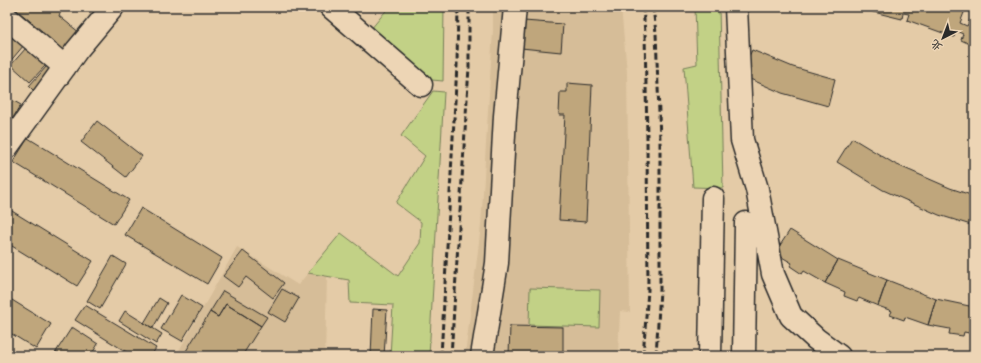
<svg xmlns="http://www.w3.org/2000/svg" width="981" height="363" font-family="'Gochi Hand','LXGW WenKai TC',sans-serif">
<rect width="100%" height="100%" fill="#e4cba7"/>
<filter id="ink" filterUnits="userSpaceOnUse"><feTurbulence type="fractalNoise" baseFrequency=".025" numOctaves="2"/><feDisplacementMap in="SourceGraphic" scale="8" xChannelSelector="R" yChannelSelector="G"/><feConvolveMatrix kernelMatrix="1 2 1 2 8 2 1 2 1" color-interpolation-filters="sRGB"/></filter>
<g filter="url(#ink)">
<!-- built -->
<path fill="#d6bd98" d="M493 7H621L627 72 630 312 620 311 618 356H465L481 226 493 30Z
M237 247 298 285 308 273 327 277 325 356H176Z"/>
<!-- green -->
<path fill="#c2d186" stroke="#767e58" d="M389 7H444L443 81 432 80 371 29Z
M695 7H719L723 188 693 187 684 67 697 64Z
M433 91 444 92 429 356H390L393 305 350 303 349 280 308 273 341 233 398 276 420 243 421 222 396 203 425 156 401 136Z
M530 288 600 290 599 327 529 325Z"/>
<!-- building -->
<path fill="#bfa67c" stroke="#2b2b2b" d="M13 7H60L62 9 59 16 80 33 62 55 38 35 42 31Z
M853 7H956L965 10 960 23 967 26 973 13 974 14V46L961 40 963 34 956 31 954 37 907 20 909 14 903 13 902 19Z
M524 21 563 24 561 52 521 48Z
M7 31 24 45 8 64H7Z
M26 48 46 65 30 82 11 65Z
M752 50 793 67 835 79 828 106 782 93 741 75Z
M47 66 55 73 37 94 29 86Z
M567 83 592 85 586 222 559 220 565 115H559L560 92H567Z
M12 100 21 105 7 127V108Z
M97 121 142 156 126 177 81 142Z
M28 138 129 200 114 224 13 162Z
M852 138 895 164 950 188 974 196V226L939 215 883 190 837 162Z
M7 208 93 261 77 286 7 243Z
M141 208 222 258 207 284 125 235Z
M790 230 838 260 825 283 804 271 802 274 790 266 792 263 775 253Z
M243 251 284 283 273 298 246 277 238 287 223 276Z
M113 256 126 264 100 309 87 301Z
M838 260 887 280 878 306 859 298 857 301 844 296 845 292 825 283Z
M887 280 936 299 928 325 905 317 904 320 890 315 892 311 878 306Z
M282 289 299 298 285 322 268 312Z
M223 291 267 317 261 326 226 304 218 317 210 312Z
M181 295 202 308 182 341 161 329Z
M7 297 51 324 36 349 7 331Z
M159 298 167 303 153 328 144 323Z
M936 299 974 307V334L964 332 963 336 949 334 950 329 928 325Z
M226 304 261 326 242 356H183L210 312 218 317Z
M85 305 156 348 151 356H133L75 320Z
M373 309 387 310 384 356H371Z
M125 311 162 334 156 344 119 321Z
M510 326 563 327V355H509Z
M72 327 98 344 93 352 100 356 54 355Z"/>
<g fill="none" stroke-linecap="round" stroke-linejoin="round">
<defs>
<path id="minor" d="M331 7 421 85
M736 7 742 140 757 189 773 274 791 316 816 339 839 356
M7 18 65 67
M7 147 77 50 113 7
M482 356 497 263 505 116 515 7
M710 356 713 198
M744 356 746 223"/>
</defs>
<!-- minor casing -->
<use href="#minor" stroke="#2b2b2b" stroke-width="25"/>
<!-- minor -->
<use href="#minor" stroke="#edd5b5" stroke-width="22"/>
<!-- rail -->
<path stroke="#2b2b2b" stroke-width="3" stroke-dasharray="6 3" stroke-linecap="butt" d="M643 7 645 33 647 138 648 290 643 356
M653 7 656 33 660 140V290L656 356
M441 356 457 65 458 7
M451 356 469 67V7"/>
</g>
</g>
<!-- margin -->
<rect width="981" height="363" fill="none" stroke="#edd5b5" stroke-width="24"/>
<rect x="12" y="12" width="957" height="339" fill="none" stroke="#2b2b2b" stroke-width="1.5" filter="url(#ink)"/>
<!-- north arrow -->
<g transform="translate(943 38) rotate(222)" stroke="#edd5b5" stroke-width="3" paint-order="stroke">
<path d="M0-3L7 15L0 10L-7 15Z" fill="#2b2b2b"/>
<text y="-6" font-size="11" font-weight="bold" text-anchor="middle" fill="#2b2b2b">北</text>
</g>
</svg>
